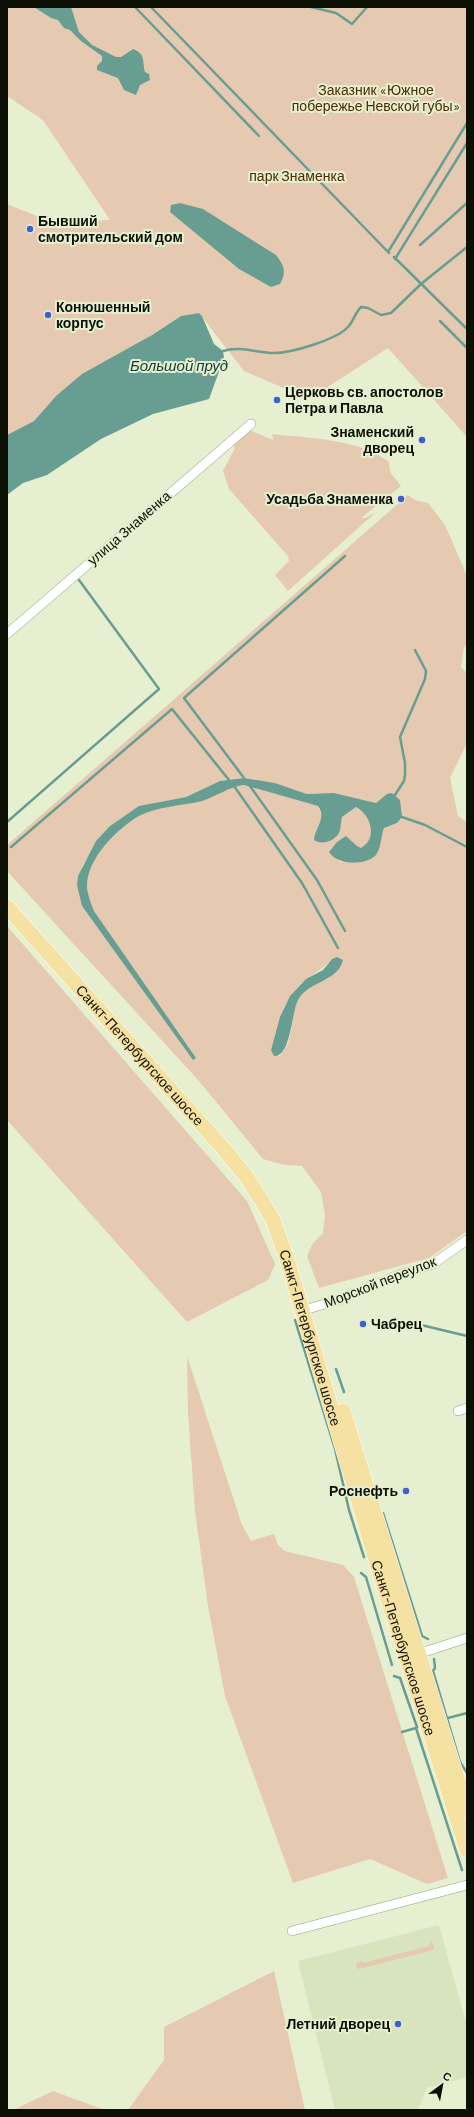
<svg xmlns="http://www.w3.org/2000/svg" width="474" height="2117" font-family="Barlow,sans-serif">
<rect width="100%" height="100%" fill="#e6f0d0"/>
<!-- built -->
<path fill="#d8e4bd" d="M439 1925 467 2026V2077L427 2088 418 2110H335L298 1961Z"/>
<!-- green -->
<path fill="#e6c9b1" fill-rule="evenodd" d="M7 7H467V437L388 348 309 399 244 371 199 313 181 316 56 396 34 421 7 435V204L52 222 110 220 43 120 7 96Z
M242 427 273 440 272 434C308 438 360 439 389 462L390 472 401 486 361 518H365L375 513 288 591 275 575 289 561 288 556 229 489 223 471 235 448 230 439 233 432Z
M408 495 415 500 428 503 445 525 467 576V644L464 648 461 667 467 673V743L450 778 458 816 467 822V1231L429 1258 319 1288 307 1256 313 1243 323 1233 325 1215 321 1192 302 1166 284 1165 263 1159 199 1081 7 871V845ZM244 778 275 783 307 794 334 793 376 803 387 794 397 823 384 828 378 851 360 861 339 862 337 842 346 837 357 846 361 848C378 837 371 815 356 807L342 817 341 823 317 829 322 816 318 806 245 785C229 787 217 796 202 800 182 806 158 806 139 816 117 829 86 859 87 888 88 895 91 904 94 911L196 1058 82 906V866L110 826 123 818 159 802 186 797 220 781ZM332 959 330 977C321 981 309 985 303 993 287 1010 297 1042 279 1056L271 1050C278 1027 282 1001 301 984 311 974 322 971 332 959Z
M7 926 247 1201 275 1264 268 1280 187 1322 7 1120Z
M187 1356 242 1525 251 1541 274 1534 278 1545 285 1551 343 1565 354 1577 448 1878 427 1884 370 1859 293 1883 225 1696 208 1606 195 1511 188 1412Z
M431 1941H432L434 1948 433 1950 359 1969 357 1968 356 1963 362 1961 363 1963 429 1946Z
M274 1971 305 2110H128L164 2060V2027Z
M53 2091 105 2110H13Z"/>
<!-- water -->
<path fill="#689e92" d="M34 7H71L79 32 92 45 116 57H121L133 49C146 54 142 61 145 72L149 74 150 80 140 85 136 95 124 90 118 78 97 70V66L102 61V56L81 41 70 30 64 28 58 20 51 18Z
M180 203 203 209 276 255C284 265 287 272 280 284L271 287 239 269 170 212 171 205Z
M199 313 202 316 214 344 223 351 224 358 209 399 153 414 101 439 47 475 23 483 7 495V435L34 421 56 396 82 374 152 335 181 316Z
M244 778 275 783 307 794 334 793 376 803 387 794 392 793 400 800 402 817 397 823 384 828C381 836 381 850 375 856 363 866 337 865 329 852L337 842 346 836 357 846 361 848C378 838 371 815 356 807L342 817C341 821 341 826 340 830 338 840 322 846 314 840 315 827 327 818 318 806L244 785C229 787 217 796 202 801 182 806 158 806 139 816 117 829 86 859 87 888 88 895 91 904 94 911L196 1058 193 1060 82 906 77 885 78 876 96 841 110 826 139 806 186 797 220 781Z
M337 957 343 960C338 982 308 981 298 1000 291 1014 291 1057 274 1056L271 1050 280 1017 290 996 306 979 323 970 332 959Z"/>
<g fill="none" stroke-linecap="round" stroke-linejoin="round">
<!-- stream -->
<path stroke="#689e92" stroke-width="2.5" d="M135 7 259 136
M151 7 389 253
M311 7 336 13 352 24 367 7
M420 245 467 203
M388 252 467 123
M394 257 467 329
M395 259 467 143
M440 321 467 348
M223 351C240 346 254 352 271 353 289 354 336 340 348 327 353 322 355 313 361 307L368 308 381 315 391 313 421 284 467 247
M244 778 184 698 345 556
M234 786 302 883 338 948
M250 786 317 880 345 931
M395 795 404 781 405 775V763L400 737 425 679 426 671 415 650
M402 817 425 825 467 847
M7 822 159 689 79 580
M11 847 172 709 229 780
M295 1320 335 1449 349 1510 364 1557
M417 1324 467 1336
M336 1369 344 1392
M383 1513 422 1636 428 1639
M361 1573 366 1577 392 1665
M434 1659 435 1668 433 1671 460 1762 467 1773
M394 1676 400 1678 417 1727
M448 1718 467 1713
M402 1732 416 1728 462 1870"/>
<defs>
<path id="minor" d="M7 634 251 424
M311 1308 338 1300 398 1275 433 1264 467 1240
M458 1411 467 1408
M415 1655 467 1638
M292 1931 467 1885"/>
<g id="primary">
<path id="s1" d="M7 907 222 1147 246 1176 263 1203 273 1220 287 1259 378 1567 467 1850"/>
<path d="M343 1411 467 1810"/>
</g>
</defs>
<!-- minor casing -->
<use href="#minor" stroke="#959e80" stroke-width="10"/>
<!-- primary casing -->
<use href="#primary" stroke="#fff" stroke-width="16"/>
<!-- minor -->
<use href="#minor" stroke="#fff" stroke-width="9"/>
<!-- primary -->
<use href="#primary" stroke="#f5e1a2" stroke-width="15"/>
</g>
<!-- markers -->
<g fill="#3c5fd1" stroke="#e6f0d0" stroke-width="1.5">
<circle cx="30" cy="229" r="4"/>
<circle cx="48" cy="315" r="4"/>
<circle cx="277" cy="400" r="4"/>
<circle cx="422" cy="440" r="4"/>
<circle cx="401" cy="499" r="4"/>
<circle cx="363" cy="1324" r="4"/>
<circle cx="406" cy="1491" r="4"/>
<circle cx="398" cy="2024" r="4"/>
</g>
<g text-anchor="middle" stroke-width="4" stroke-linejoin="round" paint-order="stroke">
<!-- park labels -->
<g font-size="14" fill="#4d2a02" stroke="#e6f0d0">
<text x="376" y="95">Заказник «Южное<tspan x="376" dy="16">побережье Невской губы»</tspan></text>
<text x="297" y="181">парк Знаменка</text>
</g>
<!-- poi labels -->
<g font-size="14" font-weight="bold" fill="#0d1005" stroke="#e6f0d0" text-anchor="start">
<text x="38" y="226">Бывший<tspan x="38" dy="16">смотрительский дом</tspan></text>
<text x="56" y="312">Конюшенный<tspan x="56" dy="16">корпус</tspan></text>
<text x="285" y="397">Церковь св. апостолов<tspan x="285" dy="16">Петра и Павла</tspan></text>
<text x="414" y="437" text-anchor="end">Знаменский<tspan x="414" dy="16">дворец</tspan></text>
<text x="393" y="504" text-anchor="end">Усадьба Знаменка</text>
<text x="371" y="1329">Чабрец</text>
<text x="398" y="1496" text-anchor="end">Роснефть</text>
<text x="390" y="2029" text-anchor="end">Летний дворец</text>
</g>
<!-- street labels -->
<g font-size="14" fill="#0d1005" stroke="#e6f0d0">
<text transform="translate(129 528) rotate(-41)" y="5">улица Знаменка</text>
<text dy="5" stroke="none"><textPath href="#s1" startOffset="199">Санкт-Петербургское шоссе</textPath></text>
<text transform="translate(380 1282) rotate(-21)" y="5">Морской переулок</text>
<text dy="5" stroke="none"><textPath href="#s1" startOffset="535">Санкт-Петербургское шоссе</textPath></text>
<text dy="5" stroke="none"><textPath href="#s1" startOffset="859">Санкт-Петербургское шоссе</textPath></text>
</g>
<!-- water labels -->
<g font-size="15" font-style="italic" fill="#0b3e36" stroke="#e6f0d0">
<text x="179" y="371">Большой пруд</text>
</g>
</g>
<!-- border -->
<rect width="474" height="2117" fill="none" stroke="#0d1005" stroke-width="16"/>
<!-- north arrow -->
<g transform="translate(442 2085) rotate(32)" stroke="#e6f0d0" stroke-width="3" paint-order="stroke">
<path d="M0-3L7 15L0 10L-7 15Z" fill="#0d1005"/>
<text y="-6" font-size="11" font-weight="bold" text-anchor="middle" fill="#0d1005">С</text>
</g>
</svg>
